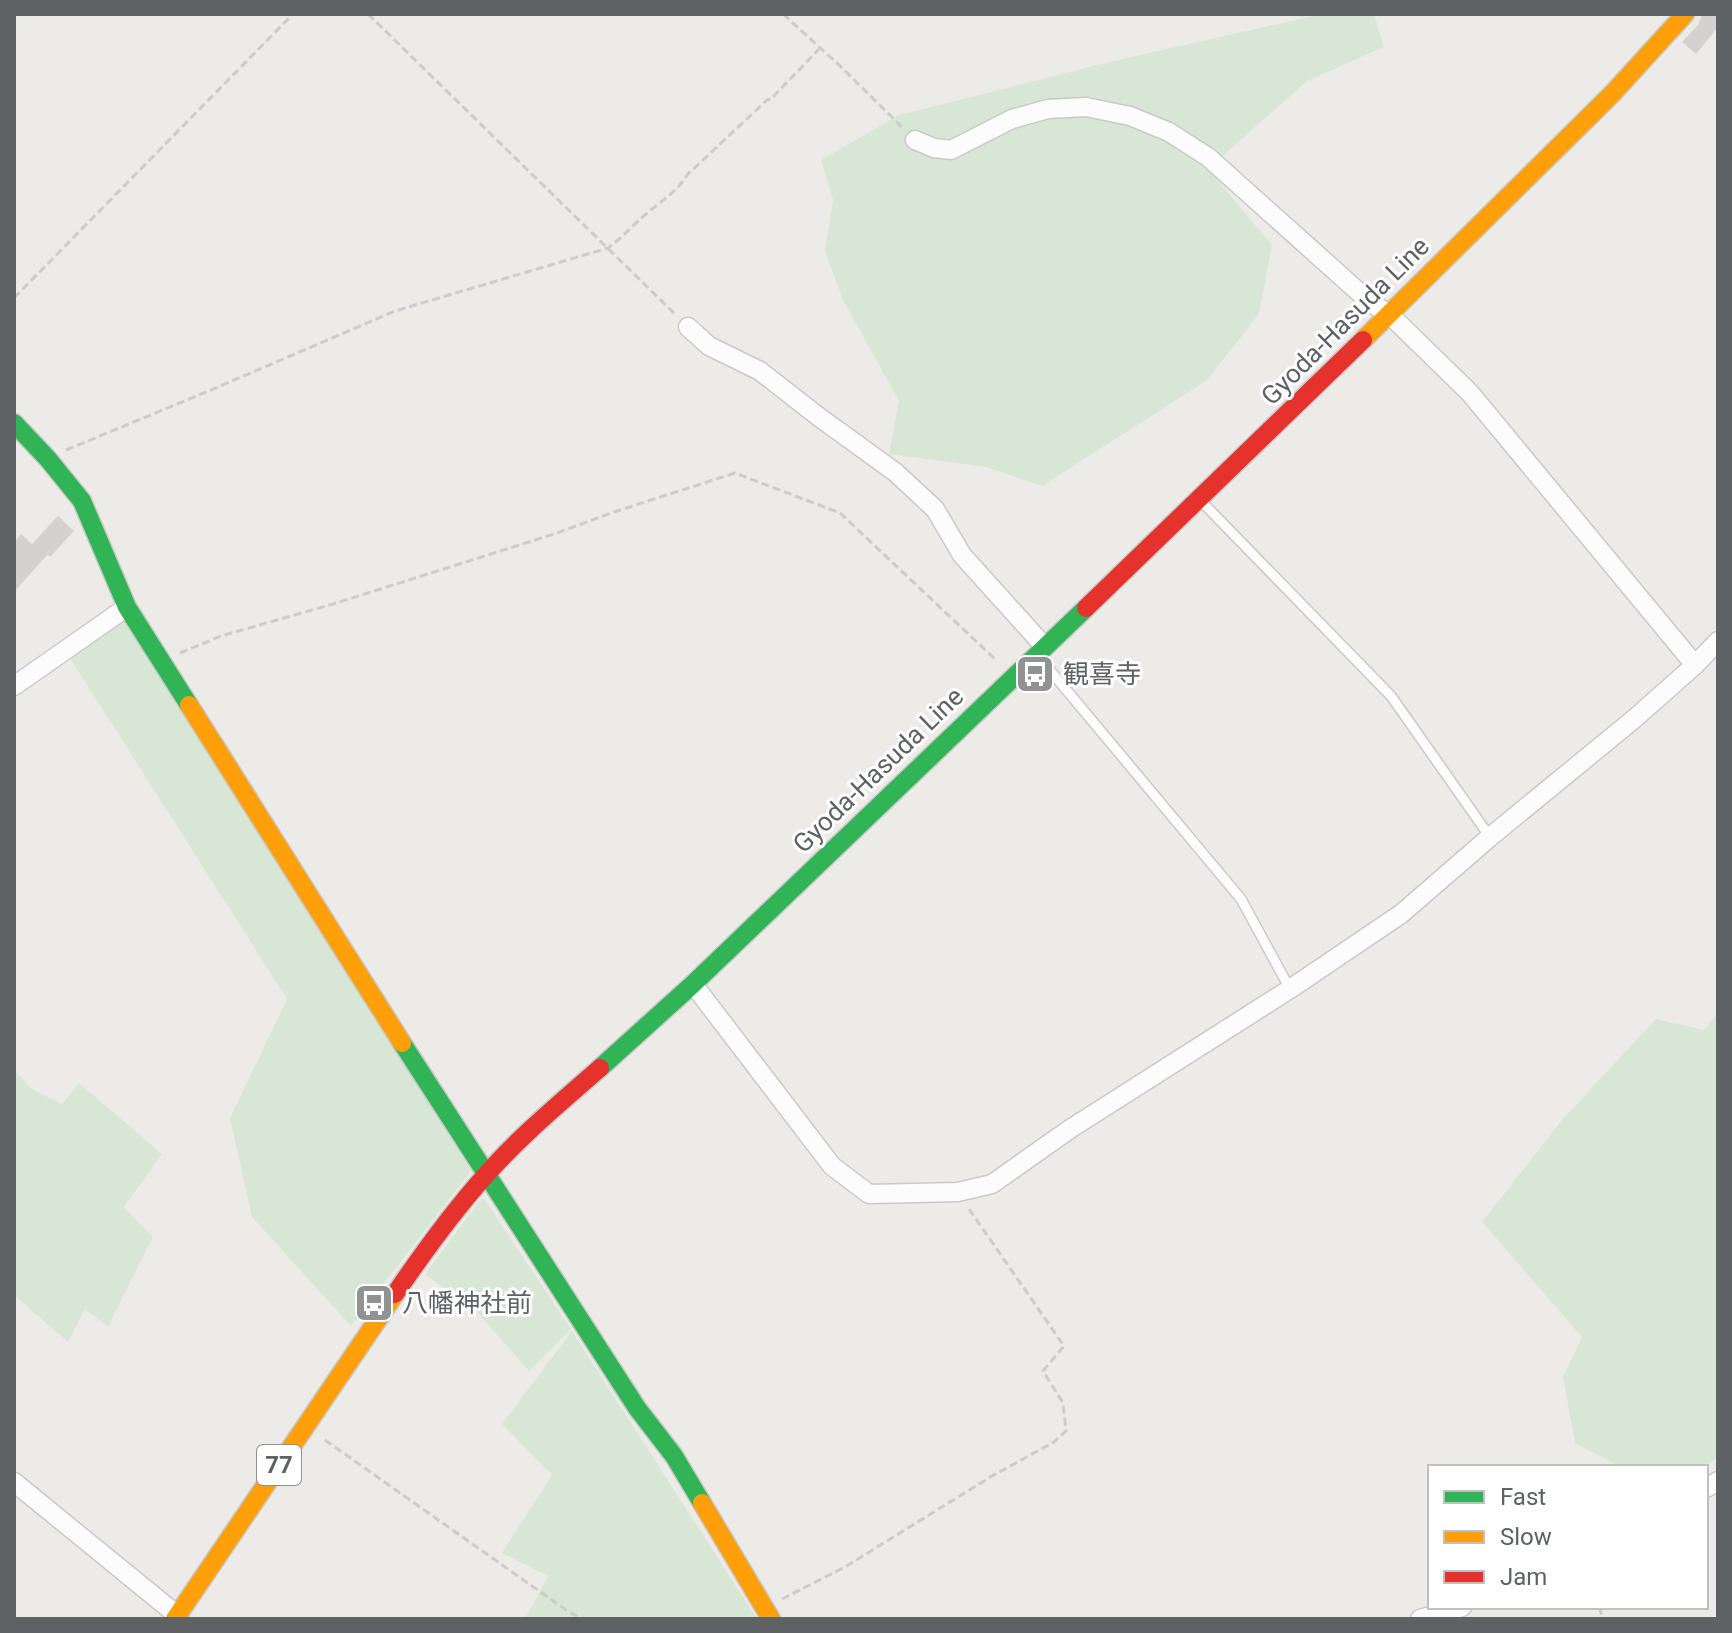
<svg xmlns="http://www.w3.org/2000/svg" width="1732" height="1633" font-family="Roboto,'Noto Sans JP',sans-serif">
<rect width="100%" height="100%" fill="#edebe8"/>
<!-- green -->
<path fill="#d8e7d5" d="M1322 14H1374L1384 47 1307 81 1208 169 1272 245 1259 314 1206 381 1042 486 986 467 889 454 899 401 843 300 825 251 833 200 821 160 899 115 1105 63Z
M126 620 471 1171 351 1326 252 1217 230 1118 287 999 68 655Z
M1718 1013V1457L1703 1467H1621L1575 1443 1563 1377 1582 1337 1482 1222 1562 1120 1656 1019 1704 1030Z
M14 1070 33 1090 62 1104 79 1083 162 1154 124 1207 153 1237 108 1327 85 1309 68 1342 14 1295Z
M481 1199H484L571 1329 529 1371 475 1310 425 1274Z
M572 1331 757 1619H525L548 1576 502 1553 552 1475 502 1424Z"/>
<!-- building -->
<path fill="#d4d2d1" d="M1702 14H1718V27L1696 54 1682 42 1698 25Z
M58 516 74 531 50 557 47 555 14 592V542L21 534 32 544Z"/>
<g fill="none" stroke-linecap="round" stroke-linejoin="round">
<defs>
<path id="lane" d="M1201 501 1391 696 1490 837
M1038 656 1241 899 1290 989"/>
<path id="street" d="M915 140 934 148 951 150 1012 119 1048 109 1086 107 1130 116 1169 132 1208 157 1371 303 1389 314 1470 393 1695 665
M688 327 709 346 760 371 819 417 895 472 935 509 962 555 1044 646
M14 686 127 607
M693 984 832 1166 869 1194 958 1192 992 1184 1070 1129 1290 989 1401 914 1490 837 1634 719 1695 665 1718 641
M14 1482 177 1615
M1706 1488 1718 1481
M1420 1619 1462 1607"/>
<path id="fast" d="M14 423 48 459 82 501 127 607 189 705
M402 1043 637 1408 674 1456 702 1503
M600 1068 693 984 1086 608"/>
<path id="slow" d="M1363 340 1613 93 1685 14
M189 705 402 1043
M702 1503 771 1619
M175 1619 395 1294"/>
<path id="jam" d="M1086 608 1363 340
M395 1294C423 1253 451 1214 484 1177 519 1137 560 1103 600 1068"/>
</defs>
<!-- lane casing -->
<use href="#lane" stroke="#c9c9c8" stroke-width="12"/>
<!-- street casing -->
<use href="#street" stroke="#c9c9c8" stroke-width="21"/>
<!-- fast casing -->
<use href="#fast" stroke="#c7c8c8" stroke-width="21"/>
<!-- slow casing -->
<use href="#slow" stroke="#c7c8c8" stroke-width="21"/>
<!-- jam casing -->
<use href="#jam" stroke="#c7c8c8" stroke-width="21"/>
<!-- path -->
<path stroke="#cacdcb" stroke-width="3" stroke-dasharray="8 4" stroke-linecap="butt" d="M368 14 677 316
M783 14 838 64 902 127
M14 298 293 14
M66 450 211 390 395 311 608 248C622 238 633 225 646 214 661 201 677 192 687 175L767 100 771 99 820 48
M180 653 221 636 333 604 554 534 617 511 735 473 840 513 997 661
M325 1440 566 1610 582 1619
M782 1599 845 1567 992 1476 1054 1442 1066 1431 1063 1403 1043 1371 1064 1346 969 1209
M1599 1607 1603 1619"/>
<!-- lane -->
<use href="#lane" stroke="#fcfcfc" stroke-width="9"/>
<!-- street -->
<use href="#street" stroke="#fcfcfc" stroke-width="18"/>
<!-- fast -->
<use href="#fast" stroke="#30b455" stroke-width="18"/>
<!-- slow -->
<use href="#slow" stroke="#ff9f0a" stroke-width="18"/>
<!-- jam -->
<use href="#jam" stroke="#e5322d" stroke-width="18"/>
</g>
<!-- icons -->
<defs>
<symbol id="bus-square" viewBox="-11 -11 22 22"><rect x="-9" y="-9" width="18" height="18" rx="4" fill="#909293" stroke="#fff"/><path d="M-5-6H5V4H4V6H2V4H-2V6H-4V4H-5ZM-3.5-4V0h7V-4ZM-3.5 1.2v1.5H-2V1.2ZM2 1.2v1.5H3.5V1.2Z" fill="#fff"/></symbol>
</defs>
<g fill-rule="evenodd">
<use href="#bus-square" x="1013" y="652" width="44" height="44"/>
<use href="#bus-square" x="352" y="1281" width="44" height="44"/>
</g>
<g text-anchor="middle" stroke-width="6" stroke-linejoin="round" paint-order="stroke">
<!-- shield labels -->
<rect fill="#fff" stroke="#8e9193" stroke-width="2" x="257" y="1445" width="44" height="40" rx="6"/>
<g font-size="24" font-weight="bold" fill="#5e6265">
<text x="279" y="1473">77</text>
</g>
<!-- street labels -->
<g font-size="26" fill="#5e6265" stroke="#fff">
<text transform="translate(1345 321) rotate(-45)" y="9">Gyoda-Hasuda Line</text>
<text transform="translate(878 770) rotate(-44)" y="9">Gyoda-Hasuda Line</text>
</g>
<!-- poi labels -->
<g font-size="26" fill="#5e6265" stroke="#fff" text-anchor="start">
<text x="1063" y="683">観喜寺</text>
<text x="402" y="1312">八幡神社前</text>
</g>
</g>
<!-- border -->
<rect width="1732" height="1633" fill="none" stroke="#5e6265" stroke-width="32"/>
<!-- legend -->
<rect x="1428" y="1465" width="280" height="144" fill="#ffffff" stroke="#bfc0c1" stroke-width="2"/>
<rect x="1444" y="1491" width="40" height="12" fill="#30b455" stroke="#bfc0c1" stroke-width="2"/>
<text x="1500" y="1505" font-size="24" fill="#5e6265">Fast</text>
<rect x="1444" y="1531" width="40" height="12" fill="#ff9f0a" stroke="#bfc0c1" stroke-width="2"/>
<text x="1500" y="1545" font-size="24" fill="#5e6265">Slow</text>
<rect x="1444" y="1571" width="40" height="12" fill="#e5322d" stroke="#bfc0c1" stroke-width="2"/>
<text x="1500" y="1585" font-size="24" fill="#5e6265">Jam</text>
</svg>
